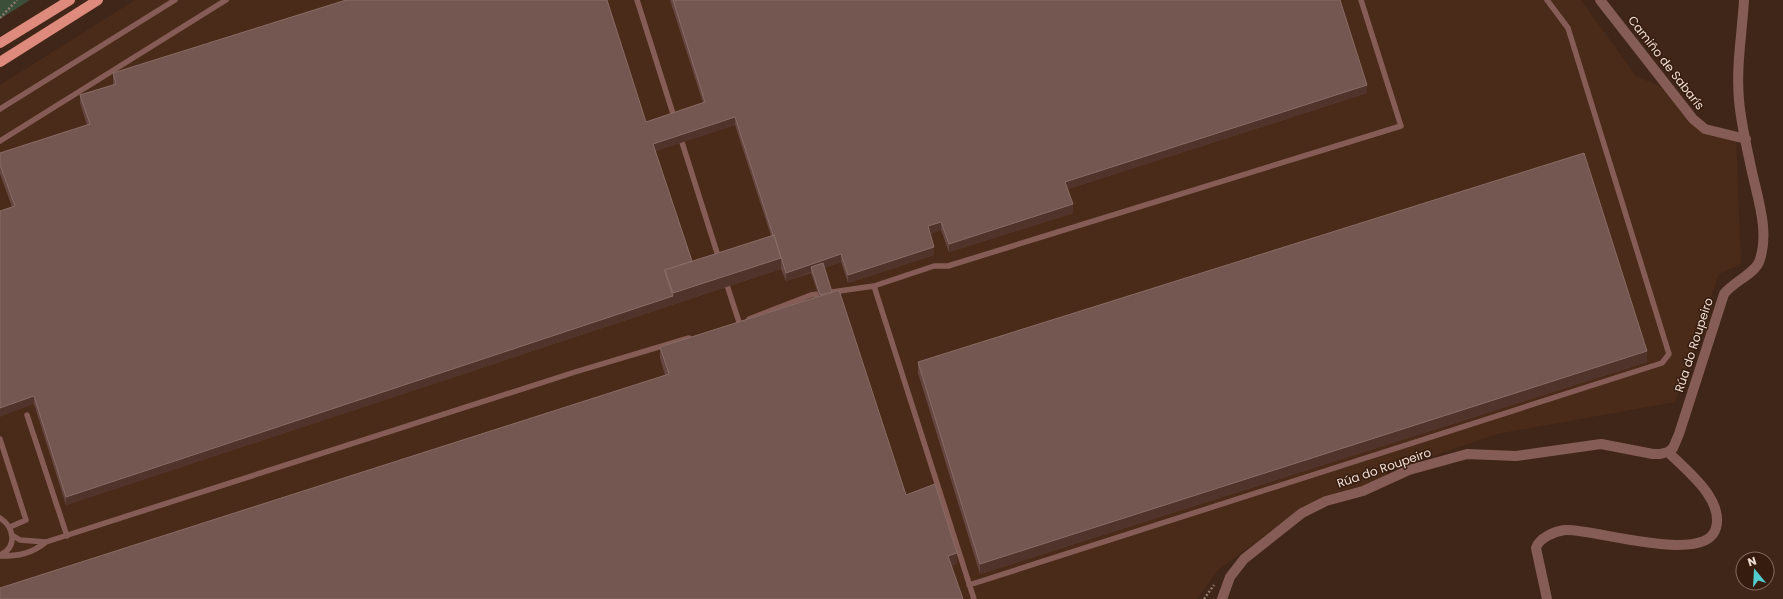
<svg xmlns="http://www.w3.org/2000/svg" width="1783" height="599" font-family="Poppins,sans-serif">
<rect width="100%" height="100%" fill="#402618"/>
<!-- built -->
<path fill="#4a2a18" d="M135 0H1581L1636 76 1676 93 1707 133 1736 135 1741 264 1719 274 1675 402 1497 434 1388 472 1378 482 1304 506 1218 570 1197 599H0V85Z"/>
<!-- green -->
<path fill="#3b4f39" d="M0 0H30L0 19Z"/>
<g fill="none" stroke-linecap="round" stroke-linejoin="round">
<!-- path -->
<path stroke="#8e786c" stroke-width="2.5" stroke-dasharray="2 2" stroke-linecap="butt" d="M0 18 17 0
M1204 599 1214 585"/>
<!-- lane -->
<path stroke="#865d56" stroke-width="5.5" d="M637 0 675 120
M0 109 175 0
M680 136 719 259
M0 141 226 0
M725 279 739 322
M874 286 974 599
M749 319 811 295 874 286 934 266H948L1401 126 1361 0
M27 415 67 536
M0 439 26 520 10 527
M0 518C14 527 18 547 0 555
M12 535 20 540 46 542 575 372 689 338
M0 556C19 556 31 554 46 542
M969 585 1662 363 1669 354 1568 28 1547 0"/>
<!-- street -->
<path stroke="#865d56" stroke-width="10" d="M1600 0 1693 119 1705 129 1746 139
M1222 599 1230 577 1244 559 1302 513 1326 501 1363 491 1409 470 1467 454 1516 456 1601 444 1653 454H1660L1668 452 1673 448 1679 434 1724 294C1733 282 1754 274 1759 262 1770 234 1758 199 1752 172 1747 148 1741 124 1739 100 1736 66 1742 34 1744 0
M1547 599 1536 548C1539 538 1555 531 1565 530 1593 528 1706 566 1716 528 1724 499 1686 470 1668 452"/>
<!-- primary -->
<path stroke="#de8a7c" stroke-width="10" d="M0 43 70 0
M0 62 98 0"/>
</g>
<!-- wall -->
<path fill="#654641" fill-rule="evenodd" d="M670 0H1340L1367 93 1068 189 1073 213 949 252 941 230 930 234 934 255 848 283 841 262 824 268 832 292 906 495 957 564 951 566 665 375 660 358V347L819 296 811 273 786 281 781 269 66 505 34 404 12 207 0 174V153L87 125 80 103V95L113 85V73L646 122 703 103ZM735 125 771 236 692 261 655 151Z
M918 362H1647L980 574 918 373Z"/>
<!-- shaded-wall -->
<path fill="#50332a" d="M1367 85V93L1065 190V182Z
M735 117V125L653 152V144Z
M1073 204V213L949 252V244Z
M941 222V230L928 235V226Z
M934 247V255L848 283V275Z
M841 254V262L813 272 811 267V272L786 281V273Z
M781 258V269L66 505V497L673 296V293Z
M1647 351V362L980 574V564Z
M34 396V404L0 417V408Z
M957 553V564L948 567V556Z"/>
<!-- building -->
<path fill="#745751" stroke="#886c66" d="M346 0H607L646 122 705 102 673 0H1340L1367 85 1065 182 1073 204 949 244 941 222 928 226 934 247 848 275 841 254 786 273 774 235H773L735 117 653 144 692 261 665 270V272L673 296 66 497 34 396 0 408V211L15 206 0 165V153L90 124 80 95 116 84 113 73Z
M1584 153 1647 351 980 564 918 362Z
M774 235 781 258 673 293 665 270Z
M823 263 832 292 820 295 811 267Z
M839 290 906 495 935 484 957 553 948 556 963 599H0V588L669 374 660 347Z"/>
<g text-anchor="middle" stroke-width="3" stroke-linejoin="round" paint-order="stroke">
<!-- street labels -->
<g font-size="12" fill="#f0ded5" stroke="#351c0e">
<text transform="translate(1666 63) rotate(52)" y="4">Camiño de Sabarís</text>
<text transform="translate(1694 345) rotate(-72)" y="4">Rúa do Roupeiro</text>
<text transform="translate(1384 468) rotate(-19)" y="4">Rúa do Roupeiro</text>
</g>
</g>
<!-- north arrow -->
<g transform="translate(1755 571) rotate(342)"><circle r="19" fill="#351c0e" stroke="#806a5e"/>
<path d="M0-3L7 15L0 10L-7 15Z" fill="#52cdcf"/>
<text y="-6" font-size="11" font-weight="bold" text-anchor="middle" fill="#f0ded5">N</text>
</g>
</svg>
